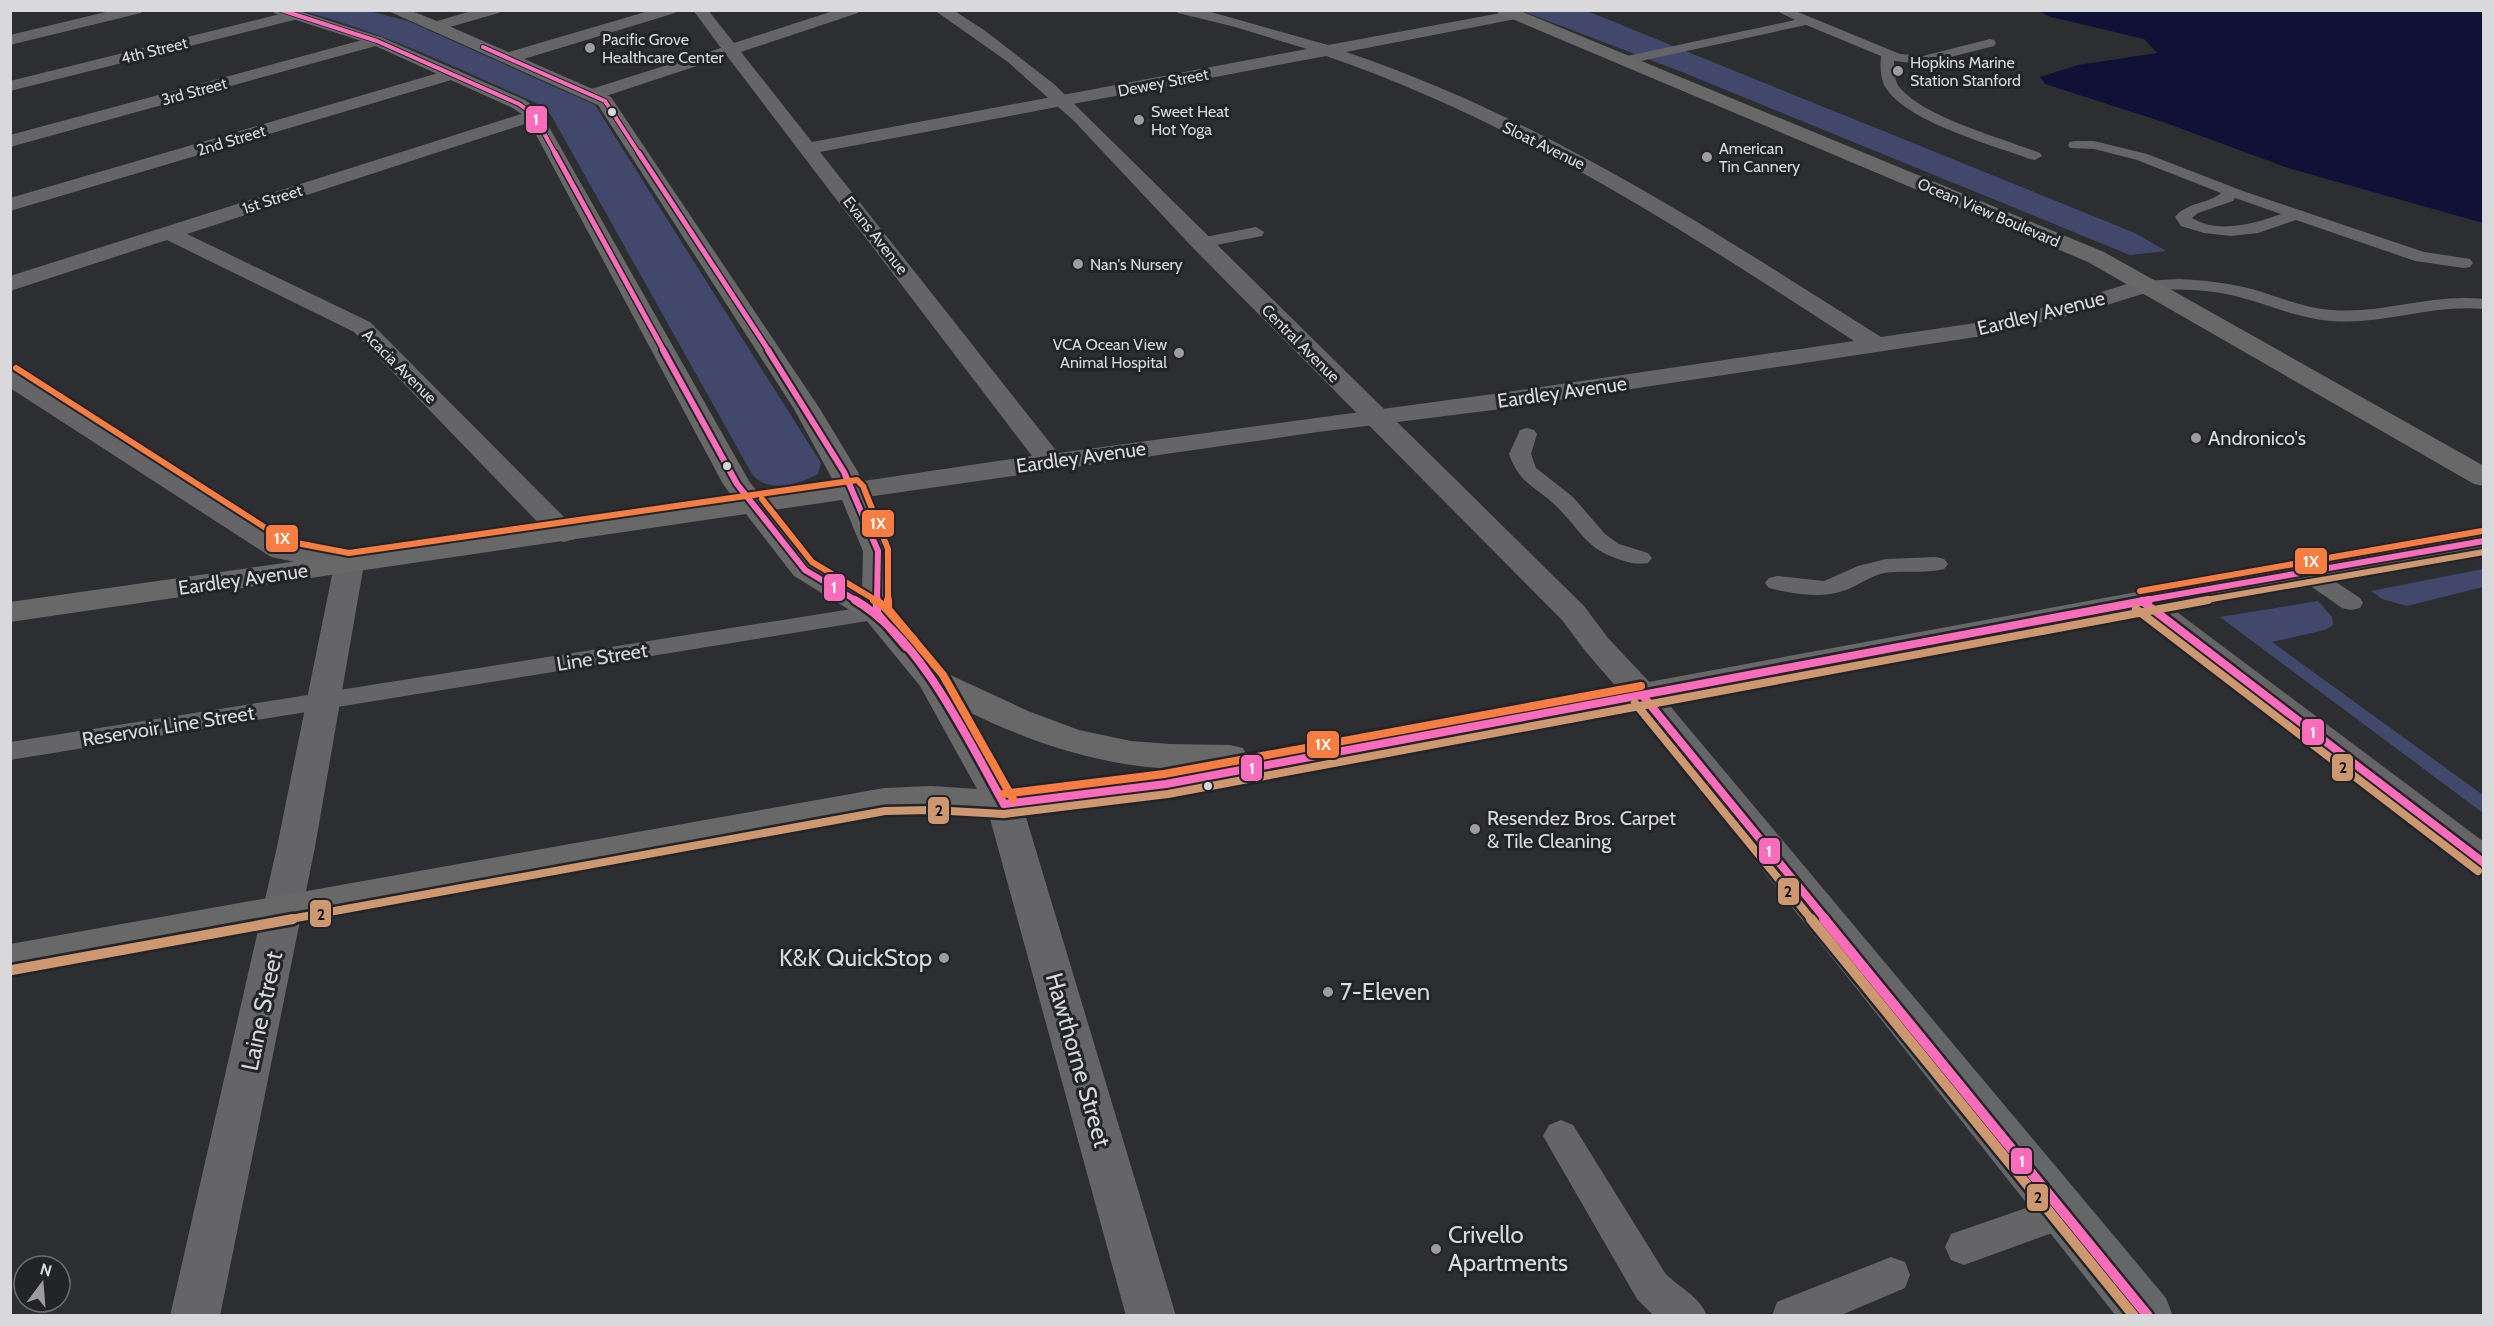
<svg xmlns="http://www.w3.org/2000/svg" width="2494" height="1326" font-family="Cabin,sans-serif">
<rect width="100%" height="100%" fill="#2d2e31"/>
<!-- green -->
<path fill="#42486b" d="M302 11H369L408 21 595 105 821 463 818 474C800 484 767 494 752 474L551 115 536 103C459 69 383 32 302 11Z
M1522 11H1587L2135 233 2166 251 2130 255 1682 72Z
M2483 569V587L2407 606 2382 599 2371 591Z
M2318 601 2332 617 2333 625 2325 630 2272 642 2483 795V813L2220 617Z"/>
<!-- water -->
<path fill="#111138" d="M2038 11H2483V223L2288 168 2163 122 2045 84 2040 77 2078 65 2157 53 2144 39 2051 17Z"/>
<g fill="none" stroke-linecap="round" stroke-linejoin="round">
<!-- service -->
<path fill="#656567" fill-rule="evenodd" d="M1775 10H1793L1900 54 1923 56 1990 39 1994 40 1996 43 1994 46 1923 64 1894 61C1894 70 1894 81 1900 88 1924 117 2004 139 2040 153L2042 156 2035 160 2030 159C1992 145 1912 123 1888 91 1880 81 1880 68 1881 56L1806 25 1627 64 1621 60 1627 56 1795 20Z
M2075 141H2094L2147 154 2243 191 2424 252 2464 258 2470 259 2473 263 2470 267 2464 268 2415 261 2296 220 2258 233 2231 236 2204 233 2181 226 2175 217C2187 202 2208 204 2221 193L2137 160 2094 149 2070 148 2068 145 2070 142ZM2235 198 2281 214C2254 224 2218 234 2192 218L2198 213 2233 201Z
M1256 227 1264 232 1262 236 1201 248 1193 243 1195 239Z
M2179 279C2204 280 2228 283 2252 289 2279 297 2305 308 2332 310 2384 314 2431 293 2484 299V309C2431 304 2384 325 2332 321 2300 319 2270 305 2239 297 2209 289 2178 289 2147 290L2141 289 2138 285 2141 281Z
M1527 428 1534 430 1537 434 1531 454 1536 468 1573 497 1605 534 1619 544 1648 553 1652 558 1648 563C1638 565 1631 563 1621 560 1586 549 1582 532 1558 508 1536 485 1521 487 1509 454L1520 430Z
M1936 557 1944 559 1948 564 1944 569C1925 574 1904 570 1884 573 1870 576 1859 585 1846 590 1823 599 1792 594 1769 588L1765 583 1769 578 1777 576 1824 581 1858 566 1886 559Z
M2307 566 2315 568 2360 598 2363 603 2360 608 2351 610 2342 608 2299 578 2295 573 2299 568Z
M877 605 886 608 889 613 886 618 10 760V742Z
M1561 1120 1573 1125 1665 1273C1680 1289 1699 1295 1707 1316H1654L1637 1299 1543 1136 1549 1125Z
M2064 1195 2077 1200 2082 1212 2077 1224 1964 1265 1951 1260 1945 1247 1951 1234Z
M1891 1257 1905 1262 1910 1275 1905 1288 1839 1316H1772L1777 1302Z"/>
<!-- minor -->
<path fill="#656567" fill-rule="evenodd" d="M114 10H143L141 13 10 45V35Z
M296 10 302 12 305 15 302 18 10 91V81Z
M475 10H501L499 13 436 31 428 26 430 23Z
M652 10H677L675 13 514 62H502L500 58 502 54Z
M693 10H708L734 43 836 10H860L858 13 741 52 812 142 1307 49 1235 27 1178 13 1176 10H1204L1328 45 1517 10 1524 15 1521 18 1346 52C1540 117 1710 229 1881 337L1989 321 2075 300 2147 278 2155 280 2158 285 2155 290 2091 310 1989 335 1493 410 1318 432 853 499 843 496 839 490 843 484 1032 456 727 56 600 98H588L585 94 588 90 721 48ZM1326 56C1520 123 1683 230 1854 341L1493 394 1058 453 820 152Z
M377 36 383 38 385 41 383 44 10 147V135Z
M452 69 458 70 461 74 458 78 10 211V198Z
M534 110 540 111 543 115 540 119 187 234 370 322 574 527 579 533 574 539 564 542 554 539 354 332 167 240 10 291V276Z
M10 370 19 372 291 544 360 558 364 564 315 847 220 1316H170L277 847 333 570 271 557 10 388Z
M1004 791 1017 795 1022 804 1176 1316H1126L986 804 991 795Z"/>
<!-- tertiary -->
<path fill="#656567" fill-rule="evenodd" d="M934 10H953L984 30 1054 84 1584 606 1608 638 1655 688 1660 696 1655 704 1643 707 1631 704 1586 652 1562 620 1195 250 1074 121 1008 62Z
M2142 591 2153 594 2484 842V877L2470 873 2131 608 2126 601 2131 594Z"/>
<!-- secondary -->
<path fill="#686869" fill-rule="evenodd" d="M272 10H296L383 38 525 100 540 111 749 481 760 495 835 484 794 409 598 105 386 10H409L442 23 611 97 820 409 858 472 893 551V612L946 673 1028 711 1079 730 1131 741 1170 744 1230 745 1243 748 1247 756 2142 591 2484 532V550L2142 611 1166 797 1004 817 931 812 884 814 10 976V944L884 788 931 786 977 789 920 686 866 620 794 576 746 514 10 622V602L734 499 723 484 527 118 513 108 371 44 274 13ZM842 500 863 551 862 591 816 564 773 510ZM969 712C1034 744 1105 767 1177 769L1014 790Z
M1496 10H1518L2104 252 2484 466V486L2474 484 2088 262 1498 13Z"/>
<!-- primary -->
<path fill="#656668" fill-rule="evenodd" d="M1643 685 1655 688 2166 1298 2173 1316H2116L1631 704 1626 696 1631 688Z"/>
<defs>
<path id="bus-1-far4" d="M281 10 377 41 519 104 534 115 556 155
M483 47 605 101 640 155"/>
<path id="bus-1-far3" d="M555 153 664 351
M639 153 769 351"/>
<path id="bus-1-far2" d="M663 350 737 484 805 570 857 601
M768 350 844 472 878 551 877 601
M2140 601 2484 541"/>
<path id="bus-1-far1" d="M855 600C921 639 967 738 1004 804
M877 600V613L906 647
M2142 601 2484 863
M1643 696 1826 920
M1004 804 1166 784 2149 600"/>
<path id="bus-1" d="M1824 919 2148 1316"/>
<path id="bus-2-far2" d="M2200 601 2484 552"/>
<path id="bus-2-far1" d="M2136 609 2478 871
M1635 703 1812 920
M285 920 885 811 931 810 1004 814 1168 794 2208 600"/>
<path id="bus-2" d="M1811 919 2134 1316
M12 970 293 919"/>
<path id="bus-3-far1" d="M16 368 286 541 349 553 857 480 863 486 888 549V601
M762 499 812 562 877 601
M2140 591 2482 531"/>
<path id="bus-3" d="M874 600 883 605 914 640
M888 600V609L943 675 1013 799
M1003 794 1164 774 1641 686"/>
</defs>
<!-- bus-1-far4 casing -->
<use href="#bus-1-far4" stroke="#232428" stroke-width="6"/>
<!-- bus-1-far3 casing -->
<use href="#bus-1-far3" stroke="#232428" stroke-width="8"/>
<!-- bus-1-far2 casing -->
<use href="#bus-1-far2" stroke="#232428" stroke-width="10"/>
<!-- bus-1-far1 casing -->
<use href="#bus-1-far1" stroke="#232428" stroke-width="13"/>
<!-- bus-1 casing -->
<use href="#bus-1" stroke="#232428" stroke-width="15"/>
<!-- bus-2-far2 casing -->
<use href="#bus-2-far2" stroke="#232428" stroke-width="10"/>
<!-- bus-2-far1 casing -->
<use href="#bus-2-far1" stroke="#232428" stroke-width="13"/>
<!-- bus-2 casing -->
<use href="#bus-2" stroke="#232428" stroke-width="15"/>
<!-- bus-3-far1 casing -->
<use href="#bus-3-far1" stroke="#232428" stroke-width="10"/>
<!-- bus-3 casing -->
<use href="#bus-3" stroke="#232428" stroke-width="13"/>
<!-- bus-1-far4 -->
<use href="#bus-1-far4" stroke="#fb6dba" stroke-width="4"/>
<!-- bus-1-far3 -->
<use href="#bus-1-far3" stroke="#fb6dba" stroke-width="5"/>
<!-- bus-1-far2 -->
<use href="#bus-1-far2" stroke="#fb6dba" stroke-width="6"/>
<!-- bus-1-far1 -->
<use href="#bus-1-far1" stroke="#fb6dba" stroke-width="8"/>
<!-- bus-1 -->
<use href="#bus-1" stroke="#fb6dba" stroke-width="10"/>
<!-- bus-2-far2 -->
<use href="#bus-2-far2" stroke="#cd976f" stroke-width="6"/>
<!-- bus-2-far1 -->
<use href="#bus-2-far1" stroke="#cd976f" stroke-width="8"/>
<!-- bus-2 -->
<use href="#bus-2" stroke="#cd976f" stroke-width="10"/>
<!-- bus-3-far1 -->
<use href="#bus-3-far1" stroke="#f77d43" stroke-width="6"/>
<!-- bus-3 -->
<use href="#bus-3" stroke="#f77d43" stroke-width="8"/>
</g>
<!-- markers -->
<g fill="#9d9da0" stroke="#232428" stroke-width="2">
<circle cx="590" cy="48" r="6"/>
<circle cx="1898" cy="71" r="6"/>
<circle cx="1139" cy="120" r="6"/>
<circle cx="1707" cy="157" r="6"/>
<circle cx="1078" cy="264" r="6"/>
<circle cx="1179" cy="353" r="6"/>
<circle cx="2196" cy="438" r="6"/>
<circle cx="1475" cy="829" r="6"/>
<circle cx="944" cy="958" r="6"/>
<circle cx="1328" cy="992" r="6"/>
<circle cx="1436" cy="1249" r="6"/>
</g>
<g fill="#d9d9dc" stroke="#232428" stroke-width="2">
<circle cx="612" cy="112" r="5"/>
<circle cx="727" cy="466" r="5"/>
<circle cx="1208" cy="786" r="5"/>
</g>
<g text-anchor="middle" stroke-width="6" stroke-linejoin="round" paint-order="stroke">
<!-- far-poi labels -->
<g font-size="16" fill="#d9d9dc" stroke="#232428" text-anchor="start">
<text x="602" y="45">Pacific Grove<tspan x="602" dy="18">Healthcare Center</tspan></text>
<text x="1910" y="68">Hopkins Marine<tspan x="1910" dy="18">Station Stanford</tspan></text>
<text x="1151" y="117">Sweet Heat<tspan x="1151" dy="18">Hot Yoga</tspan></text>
<text x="1719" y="154">American<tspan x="1719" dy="18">Tin Cannery</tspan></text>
<text x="1090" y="270">Nan's Nursery</text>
<text x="1167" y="350" text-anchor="end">VCA Ocean View<tspan x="1167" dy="18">Animal Hospital</tspan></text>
</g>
<!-- far-street labels -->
<g font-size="16" fill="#d9d9dc" stroke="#232428">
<text transform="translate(154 50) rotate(-14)" y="6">4th Street</text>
<text transform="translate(1163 82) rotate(-11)" y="6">Dewey Street</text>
<text transform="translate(194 91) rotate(-15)" y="6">3rd Street</text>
<text transform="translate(231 140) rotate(-17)" y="6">2nd Street</text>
<text transform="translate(1544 145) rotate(26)" y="6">Sloat Avenue</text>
<text transform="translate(272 199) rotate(-18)" y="6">1st Street</text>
<text transform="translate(1989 212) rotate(23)" y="6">Ocean View Boulevard</text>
<text transform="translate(876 235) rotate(52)" y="6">Evans Avenue</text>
<text transform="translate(1301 343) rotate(45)" y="6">Central Avenue</text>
<text transform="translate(400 366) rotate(45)" y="6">Acacia Avenue</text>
</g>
<!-- street labels -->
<g font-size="20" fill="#d9d9dc" stroke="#232428">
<text transform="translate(2041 313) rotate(-14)" y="7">Eardley Avenue</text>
<text transform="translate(1562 392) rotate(-8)" y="7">Eardley Avenue</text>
<text transform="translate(1081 457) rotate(-8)" y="7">Eardley Avenue</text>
<text transform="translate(243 579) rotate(-8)" y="7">Eardley Avenue</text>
<text transform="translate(602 657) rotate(-9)" y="7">Line Street</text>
<text transform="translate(168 726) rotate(-9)" y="7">Reservoir Line Street</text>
</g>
<!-- poi labels -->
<g font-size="20" fill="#d9d9dc" stroke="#232428" text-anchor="start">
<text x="2208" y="445">Andronico's</text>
<text x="1487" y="825">Resendez Bros. Carpet<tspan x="1487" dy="23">&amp; Tile Cleaning</tspan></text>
</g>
<!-- near-poi labels -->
<g font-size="24" fill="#d9d9dc" stroke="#232428" text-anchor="start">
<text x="932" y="966" text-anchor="end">K&amp;K QuickStop</text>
<text x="1340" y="1000">7-Eleven</text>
<text x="1448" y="1243">Crivello<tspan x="1448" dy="28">Apartments</tspan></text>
</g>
<!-- near-street labels -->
<g font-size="24" fill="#d9d9dc" stroke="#232428">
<text transform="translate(262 1011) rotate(-78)" y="8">Laine Street</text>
<text transform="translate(1078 1060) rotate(74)" y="8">Hawthorne Street</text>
</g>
</g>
<g stroke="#232428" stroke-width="2">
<rect x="525" y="105" width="23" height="29" rx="6" fill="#fb6dba"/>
<rect x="861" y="509" width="34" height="29" rx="6" fill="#f77d43"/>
<rect x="265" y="524" width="34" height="29" rx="6" fill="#f77d43"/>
<rect x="2294" y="547" width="34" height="28" rx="6" fill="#f77d43"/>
<rect x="823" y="573" width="23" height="29" rx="6" fill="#fb6dba"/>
<rect x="2301" y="718" width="24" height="28" rx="6" fill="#fb6dba"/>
<rect x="1306" y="730" width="34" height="29" rx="6" fill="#f77d43"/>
<rect x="2331" y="753" width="23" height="29" rx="6" fill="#cd976f"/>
<rect x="1240" y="754" width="23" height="28" rx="6" fill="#fb6dba"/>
<rect x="927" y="796" width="23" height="29" rx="6" fill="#cd976f"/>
<rect x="1758" y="837" width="23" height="28" rx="6" fill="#fb6dba"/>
<rect x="1777" y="877" width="23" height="29" rx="6" fill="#cd976f"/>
<rect x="309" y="899" width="23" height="29" rx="6" fill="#cd976f"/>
<rect x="2010" y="1147" width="23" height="28" rx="6" fill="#fb6dba"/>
<rect x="2026" y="1183" width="23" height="29" rx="6" fill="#cd976f"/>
</g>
<g font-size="16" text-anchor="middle" font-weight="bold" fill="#fff">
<text x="536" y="125">1</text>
<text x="878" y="529">1X</text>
<text x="282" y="544">1X</text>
<text x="2311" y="567">1X</text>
<text x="834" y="593">1</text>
<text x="2313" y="738">1</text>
<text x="1323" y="750">1X</text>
<text x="1252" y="774">1</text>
<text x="1769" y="857">1</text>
<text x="2022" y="1167">1</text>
</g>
<g font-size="16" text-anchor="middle" font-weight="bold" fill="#111">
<text x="2343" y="773">2</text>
<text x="939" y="816">2</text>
<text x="1788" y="897">2</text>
<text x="321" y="920">2</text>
<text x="2038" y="1203">2</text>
</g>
<!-- border -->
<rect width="2494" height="1326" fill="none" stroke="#d9d9dc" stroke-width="24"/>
<!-- north arrow -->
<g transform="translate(42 1284) rotate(16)"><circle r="28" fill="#232428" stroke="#6c6c70" stroke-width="1.5"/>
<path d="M0-4.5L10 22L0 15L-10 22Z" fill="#9d9da0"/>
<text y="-9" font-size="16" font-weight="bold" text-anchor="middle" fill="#d9d9dc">N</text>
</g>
</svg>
